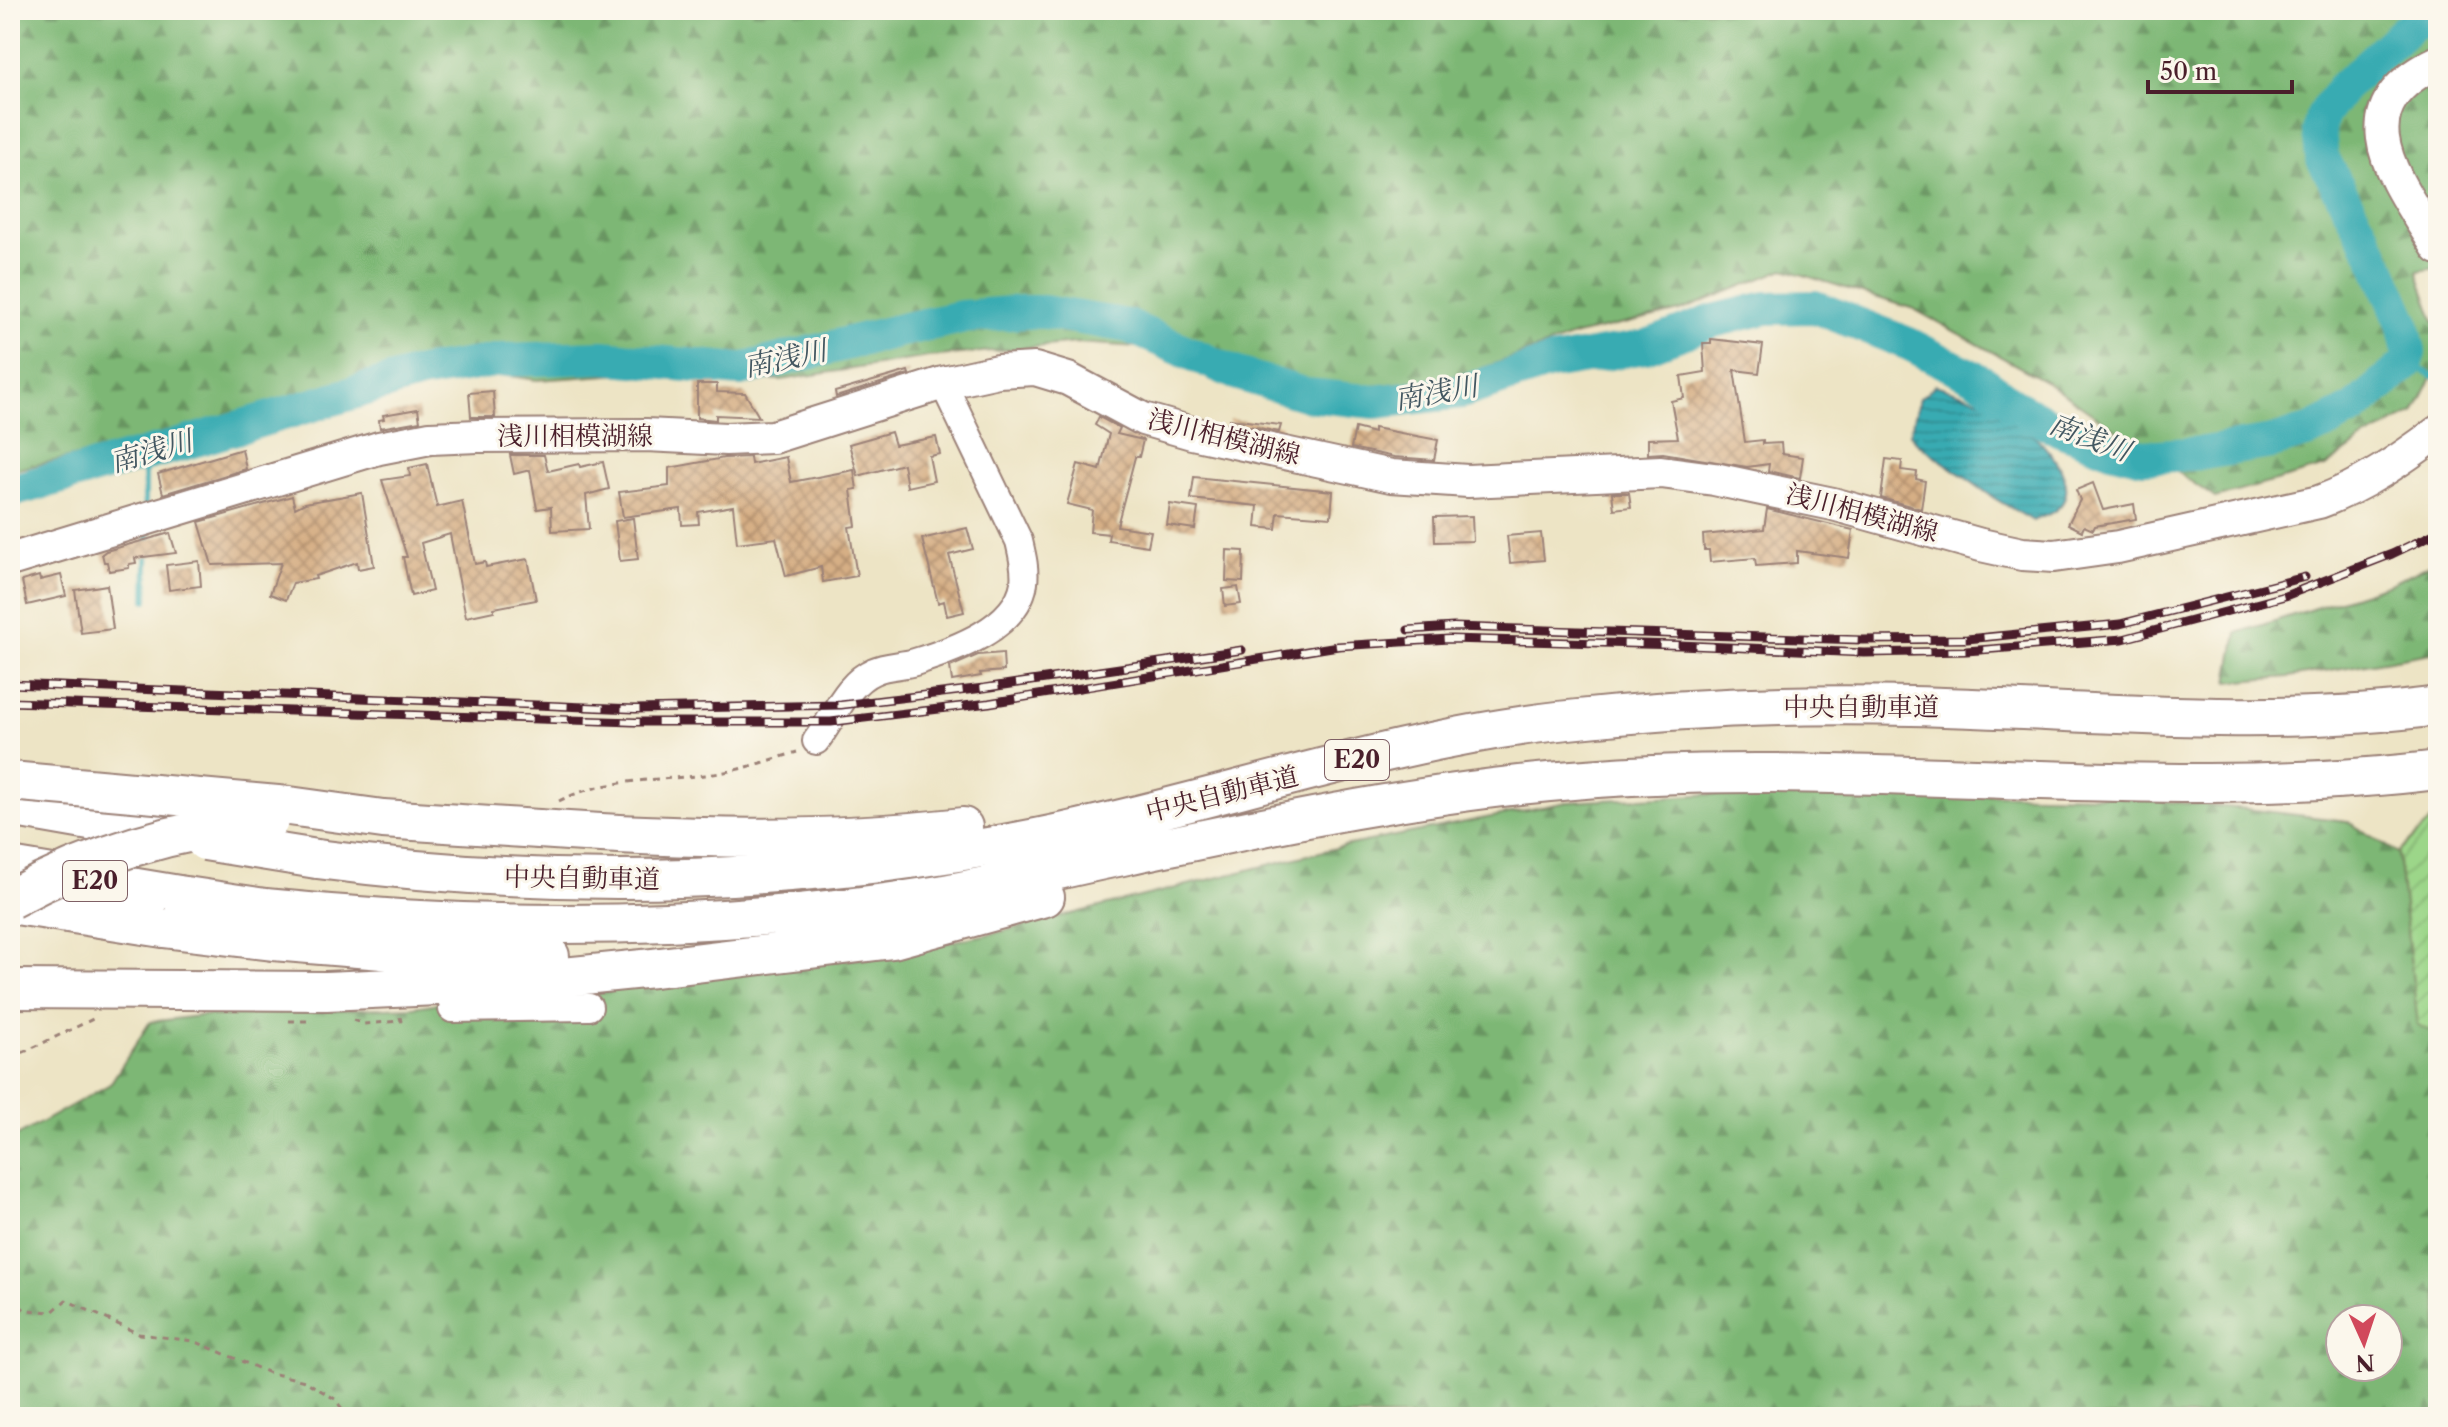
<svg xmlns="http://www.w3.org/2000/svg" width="2448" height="1427" font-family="'Libre Caslon Text','Noto Serif JP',serif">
<defs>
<pattern id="forest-firs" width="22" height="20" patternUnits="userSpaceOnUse" patternTransform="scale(2)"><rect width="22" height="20" fill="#7db775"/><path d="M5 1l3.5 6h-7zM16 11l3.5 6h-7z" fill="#689460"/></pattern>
<pattern id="garden-furrows" width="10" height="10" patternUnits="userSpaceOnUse" patternTransform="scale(2)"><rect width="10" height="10" fill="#9cd689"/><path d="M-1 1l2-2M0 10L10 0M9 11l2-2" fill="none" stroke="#88b776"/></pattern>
<pattern id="water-rules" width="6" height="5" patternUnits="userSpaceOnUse" patternTransform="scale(2)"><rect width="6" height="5" fill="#39abb2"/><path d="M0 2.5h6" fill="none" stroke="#328b91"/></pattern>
<pattern id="building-cross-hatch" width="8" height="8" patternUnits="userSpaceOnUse" patternTransform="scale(2)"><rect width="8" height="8" fill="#d6af85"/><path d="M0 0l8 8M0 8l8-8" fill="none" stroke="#b08e6d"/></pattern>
</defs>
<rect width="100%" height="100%" fill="#fbf7ec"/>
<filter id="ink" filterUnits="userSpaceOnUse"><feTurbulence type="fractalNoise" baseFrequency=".0125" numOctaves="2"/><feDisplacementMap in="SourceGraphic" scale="16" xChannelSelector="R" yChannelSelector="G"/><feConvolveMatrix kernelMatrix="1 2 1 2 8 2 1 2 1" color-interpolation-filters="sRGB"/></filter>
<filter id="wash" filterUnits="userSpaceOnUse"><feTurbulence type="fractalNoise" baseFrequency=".006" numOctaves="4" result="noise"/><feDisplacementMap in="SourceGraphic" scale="32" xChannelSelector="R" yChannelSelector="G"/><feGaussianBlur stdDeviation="1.8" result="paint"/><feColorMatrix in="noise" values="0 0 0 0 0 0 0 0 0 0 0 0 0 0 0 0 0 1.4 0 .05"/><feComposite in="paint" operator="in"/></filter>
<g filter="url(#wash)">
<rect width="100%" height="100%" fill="#ede4c5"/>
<!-- forest -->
<path fill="url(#forest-firs)" stroke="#646b50" stroke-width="2" fill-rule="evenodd" d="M10 10H2438V268L2417 271 2438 331V366L2414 413 2367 437 2325 467 2215 498 2047 382 1914 309 1784 269 1680 311 1576 335 1463 375 1333 391 1217 352 1077 343 928 357 781 380 622 374 537 380 421 363 230 422 14 470 10 466V330L20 300 10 292Z
M2438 560V652L2289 677 2228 682 2237 633 2390 584Z
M1771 791 2108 796 2247 809 2347 821 2398 853 2418 1023 2438 1036V1417H10V1140L110 1084 150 1022 214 1014 413 1007 621 976 868 958 999 932 1344 846 1567 802ZM2340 1319H2388V1367H2340Z"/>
<!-- garden -->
<path fill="url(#garden-furrows)" stroke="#737a5a" stroke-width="2" d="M2438 814V1036L2418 1024 2398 853Z"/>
<!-- water -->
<path fill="url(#water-rules)" stroke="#42656e" stroke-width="2" d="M1935 385C1960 393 1989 401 2011 416 2032 431 2084 478 2060 506 2054 514 2042 517 2033 521L1994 498 1917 443 1910 433 1920 398Z"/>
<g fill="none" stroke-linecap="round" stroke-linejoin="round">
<!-- stream -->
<path stroke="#39abb2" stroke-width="6" d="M2407 363 2438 378
M145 454V505
M146 600 148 527"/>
<!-- river -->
<path stroke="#39abb2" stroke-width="34" d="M10 491 183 444 420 373 501 360 602 357 740 370 901 330 962 317 1023 312H1044L1128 326 1235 373 1307 395 1375 402 1461 392 1550 363 1645 347 1713 321 1766 308 1815 307 1909 344 1985 383 2017 407 2060 430 2106 448 2143 457 2204 453 2272 442 2310 431 2354 409 2407 363 2409 352 2403 323 2373 253 2322 157 2319 131 2322 116 2342 88 2410 26 2438 11"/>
</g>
<g id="blocks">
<!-- building -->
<path fill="url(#building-cross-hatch)" d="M1711 339 1763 345 1759 373 1734 370 1745 442 1763 440V444L1781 443 1782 454 1803 457 1800 478 1768 471 1769 464 1747 467 1663 453 1648 454V439L1678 438 1671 401 1684 398 1681 376 1705 372 1703 343H1711Z
M908 371 909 374 836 397 835 392Z
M697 384H717V392L745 393 759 417 716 415V420L697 418Z
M493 391 495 417H471L469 393Z
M418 409 420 421 380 428 379 420 384 419 383 415Z
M1099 417 1120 428 1117 434 1143 440 1139 457H1135L1117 526 1151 531 1148 546 1108 540 1109 534 1090 532 1092 510 1067 504 1078 464 1100 470 1109 434 1095 425Z
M1229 419 1281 425 1279 432 1229 422Z
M1355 428 1374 433V428L1438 440 1434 460 1394 457 1351 448Z
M891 432 895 445 936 437 940 454 929 456 934 481 907 487 903 464 858 476 849 444Z
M242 449 246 469 163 494 158 474Z
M510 455H544L548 471 579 464 580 467 603 462 609 489 586 495 589 529 552 531 551 507 537 509 530 470 514 474Z
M750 457 751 464 786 457 791 482 854 470 857 489 851 490 856 526 849 527 857 576 823 582 821 567 786 576 776 538 737 543 733 506 698 512 699 524 682 525 681 509 623 517 619 492 669 486V468L724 458Z
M1886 459 1902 461 1901 470 1917 472 1916 479 1925 481 1921 509 1881 498Z
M427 464 437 507 462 501 475 564 485 562 486 567 528 559 536 600 494 608V611L466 617 450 534 421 543 432 591 411 596 403 557H407L382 480 410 476 409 468Z
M1194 477 1333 491 1331 517 1278 513 1276 529 1256 527 1258 506 1191 499Z
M2093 483 2103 510 2134 504 2136 519 2095 526 2093 530 2084 526 2082 531 2068 524 2080 500 2076 490Z
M362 493 374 566 358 569 357 562 315 576 316 579 293 583 286 600 270 594 281 563 212 565 199 522 292 496 295 508 305 503Z
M1612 493H1629L1631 507 1614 509Z
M1170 504 1198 508 1195 529 1167 525Z
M1767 509 1853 530 1849 558 1797 551V563L1756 566 1755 558 1710 562 1709 550H1704L1703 535 1764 529Z
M1472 516 1473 541 1435 542 1434 517Z
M633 518 638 559 620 561 615 521Z
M967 528 973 549 949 555 964 612 947 616 944 601 938 603 922 539Z
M170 533 176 553 135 558 136 563 129 564V568L109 571 107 562H104L102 554 106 551Z
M1541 533 1544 560 1510 563 1507 536Z
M1227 550 1244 551 1243 582 1226 581Z
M199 561 201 586 169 590 166 565Z
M61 575 66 596 27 605 22 581 39 576 40 580Z
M107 585 113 629 81 633 75 590Z
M1238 587 1241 604 1225 606 1223 589Z
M1003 653 1004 671 980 673 981 676 952 681 950 667 978 655Z"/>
</g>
</g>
<g filter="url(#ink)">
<use href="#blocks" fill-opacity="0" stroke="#9c8278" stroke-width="2"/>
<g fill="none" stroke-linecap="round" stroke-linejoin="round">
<defs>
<path id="minor" d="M816 741C834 718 846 683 874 671 886 665 902 666 915 662 954 650 1017 628 1024 583 1026 569 1022 554 1019 541L943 383
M452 1009 589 1007"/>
<path id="major" d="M2438 62C2336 109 2398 182 2438 248
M10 560 379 448 430 438 478 436 646 435 726 439 773 437 943 383 998 371 1035 369 1068 379 1143 419 1192 433 1391 476 1468 481 1661 472 1714 479 1833 504 1981 545 2022 554 2054 556 2118 547 2319 502C2363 486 2400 460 2438 432"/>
<path id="highway" d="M10 807 170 835
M539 829C680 839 822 843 963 827
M317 859C568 892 817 885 1065 832 1229 797 1391 740 1558 721 1675 708 1793 703 1912 706 2087 710 2264 729 2438 706
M10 867 179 895
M10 904 163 928
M265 908C487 931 712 931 933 896 999 885 1062 868 1127 855 1266 826 1407 795 1549 782 1845 753 2143 806 2438 770
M273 941 443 955 550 956
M10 989 326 991 504 983 653 968 893 939 1045 897"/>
</defs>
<!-- minor casing -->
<use href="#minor" stroke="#9c8278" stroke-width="30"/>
<!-- major casing -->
<use href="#major" stroke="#9c8278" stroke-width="36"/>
<!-- highway casing -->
<use href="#highway" stroke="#9c8278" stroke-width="42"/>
<!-- path -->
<path stroke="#9c8278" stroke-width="3" stroke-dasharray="6 6" stroke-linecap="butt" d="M559 801C605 778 656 781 705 775 736 772 767 761 797 752
M353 1020 363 1024 401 1021 400 1017
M289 1021H313
M10 1053 24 1052 93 1019
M10 1298 25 1310 52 1312 66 1300 139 1334 194 1341 267 1372 305 1381 335 1399 348 1417"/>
<!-- minor -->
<use href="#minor" stroke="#fff" stroke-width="26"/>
<!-- major -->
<use href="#major" stroke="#fff" stroke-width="32"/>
<!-- highway -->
<use href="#highway" stroke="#fff" stroke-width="38"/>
<defs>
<path id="rail" d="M1408 630 1454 627 1862 640 1967 639 2120 624 2305 577
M10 684 635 709 841 705 984 688 1242 650
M10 702 635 722H831L989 703 1338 646 1449 639 1680 645 1864 653 1966 651 2123 639 2285 596 2392 554 2438 532"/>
</defs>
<!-- rail casing -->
<use href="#rail" stroke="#4a1f2b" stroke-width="9"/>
<!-- rail -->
<use href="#rail" stroke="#fbf7ec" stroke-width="6" stroke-dasharray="18" stroke-linecap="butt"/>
<defs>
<path id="highway-bridge" d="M10 781 289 806 383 819 539 829
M205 841 317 859
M179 895 265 908
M10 899C91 855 177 828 269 821
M163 928 273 941"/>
</defs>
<!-- highway-bridge casing -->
<use href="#highway-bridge" stroke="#9c8278" stroke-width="42" stroke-linecap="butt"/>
<!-- highway-bridge -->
<use href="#highway-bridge" stroke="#fff" stroke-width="38"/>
</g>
</g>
<g text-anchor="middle" stroke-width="6" stroke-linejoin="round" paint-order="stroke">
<!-- shield labels -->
<g fill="#fbf7ec" stroke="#7f6065" stroke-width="2">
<rect x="1325" y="740" width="64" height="40" rx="6"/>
<rect x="63" y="861" width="64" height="40" rx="6"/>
</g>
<g font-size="24" font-weight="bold" fill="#4a1f2b">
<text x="1357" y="768">E20</text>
<text x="95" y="889">E20</text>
</g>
<!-- street labels -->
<g font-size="26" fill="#4a1f2b" stroke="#fbf7ec">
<text x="575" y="445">浅川相模湖線</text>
<text transform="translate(1224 437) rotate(14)" y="9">浅川相模湖線</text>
<text transform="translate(1862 513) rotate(15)" y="9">浅川相模湖線</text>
<text x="1861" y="716">中央自動車道</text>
<text transform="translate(1222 794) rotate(-14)" y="9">中央自動車道</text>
<text transform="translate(582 878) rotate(1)" y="9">中央自動車道</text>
</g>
<!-- water labels -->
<g font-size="28" font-style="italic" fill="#435761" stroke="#fbf7ec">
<text transform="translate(785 358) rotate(-12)" y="10">南浅川</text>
<text transform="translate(1436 392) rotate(-10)" y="10">南浅川</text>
<text transform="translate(2090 437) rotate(21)" y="10">南浅川</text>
<text transform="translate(151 451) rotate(-16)" y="10">南浅川</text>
</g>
</g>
<!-- margin -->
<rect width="2448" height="1427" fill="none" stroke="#fbf7ec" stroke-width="40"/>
<!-- north arrow -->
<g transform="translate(2364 1343) rotate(177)"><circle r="38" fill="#fbf7ec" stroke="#b4a19f" stroke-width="2"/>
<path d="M0-6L14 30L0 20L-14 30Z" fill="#d1495b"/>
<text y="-12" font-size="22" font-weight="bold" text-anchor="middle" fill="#4a1f2b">N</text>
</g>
<!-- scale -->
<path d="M2148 80v12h144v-12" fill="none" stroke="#4a1f2b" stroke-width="4"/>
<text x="2160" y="80" font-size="24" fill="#4a1f2b" stroke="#fbf7ec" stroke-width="6" paint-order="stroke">50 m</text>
</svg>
